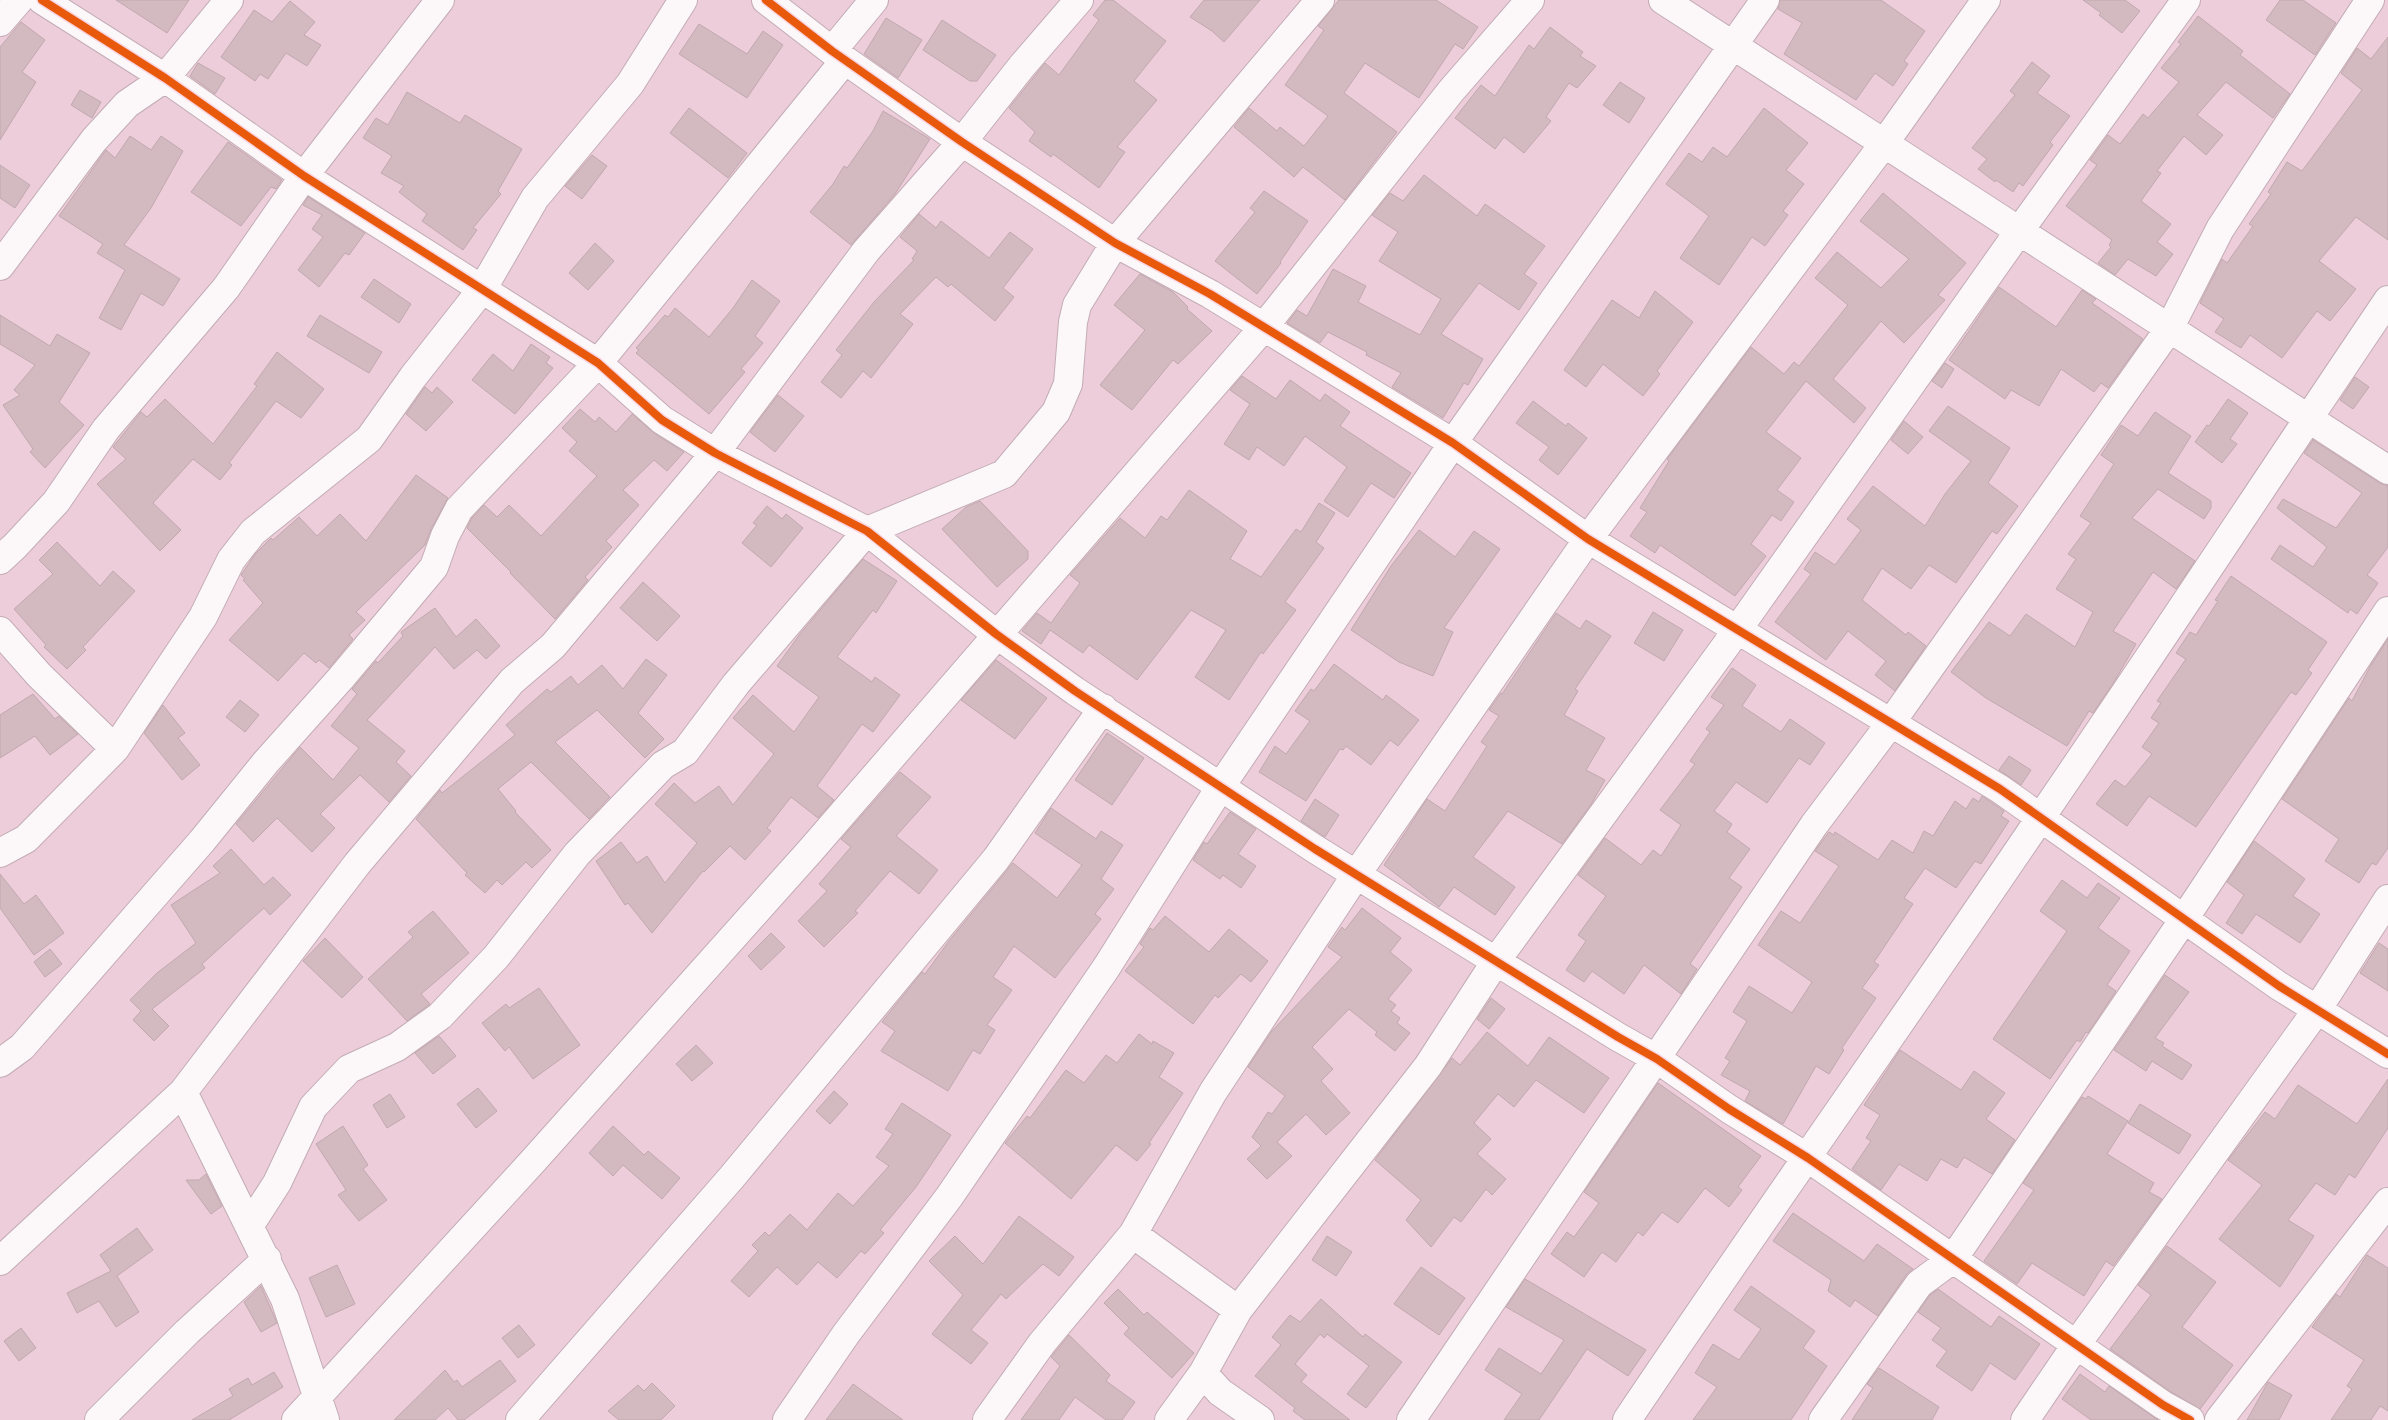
<svg xmlns="http://www.w3.org/2000/svg" width="2388" height="1420" font-family="Lato,sans-serif">
<rect width="100%" height="100%" fill="#eccdd9"/>
<!-- building -->
<path fill="#d3bac0" stroke="#c1a8af" d="M116 0H189L167 33Z
M1105 0H1113L1166 41 1134 81 1157 100 1117 147 1125 152 1099 188 1053 154 1051 157 1029 141 1035 132 1009 108 1045 63 1059 75 1099 20 1093 15Z
M1204 0H1260L1224 42 1212 31 1190 17Z
M1339 0H1436L1478 27 1463 49 1455 44 1419 98 1365 63 1344 93 1397 132 1345 200 1303 167 1294 177 1234 127 1249 108 1277 131 1280 127 1304 146 1328 116 1285 85 1324 30 1318 26Z
M1780 0H1881L1925 31 1904 61 1908 64 1893 86 1875 73 1856 100 1784 54 1802 23 1778 9Z
M2083 0H2125L2140 11 2122 33 2099 15 2101 13Z
M2280 0H2303L2336 23 2315 55 2266 20Z
M290 1 315 22 304 35 321 45 307 66 286 53 268 79 260 74 255 81 221 57 254 10 272 22Z
M2198 16 2243 51 2240 55 2290 94 2273 118 2226 82 2197 115 2223 135 2206 155 2184 136 2157 171 2161 173 2141 201 2171 224 2157 242 2173 254 2156 276 2128 259 2115 275 2098 263 2111 247 2109 245 2112 240 2066 206 2097 165 2090 160 2108 135 2120 144 2143 114 2148 118 2179 82 2161 68 2181 44 2178 42Z
M886 18 922 40 898 78 864 54Z
M942 20 996 55 977 81H970L923 50Z
M21 22 45 40 22 72 36 82 0 140V47Z
M699 24 747 54 763 31 783 45 747 98 679 54Z
M1550 27 1583 52 1580 56 1596 66 1577 88 1569 83 1546 117 1551 121 1524 153 1504 137 1495 149 1455 118 1481 85 1495 96 1529 45 1534 49Z
M2388 37V240L2356 217 2319 261 2356 289 2330 321 2317 311 2282 358 2250 335 2241 348 2215 332 2224 319 2200 303 2222 259 2227 263 2253 226 2249 224 2271 194 2268 192 2287 162 2302 171 2362 90 2341 73 2357 48 2371 59Z
M2032 62 2050 76 2037 93 2070 116 2050 142 2053 145 2023 186 2019 183 2013 192 1996 180 1995 182 1978 169 1987 159 1972 148 2015 95 2010 91Z
M198 63 225 78 215 94 190 76Z
M1620 82 1645 98 1629 123 1603 105Z
M80 90 101 102 92 118 71 105Z
M407 92 460 123 465 115 522 149 498 191 501 194 473 228 477 230 463 250 422 221 427 214 399 192 404 186 381 173 392 156 363 138 376 118 388 125Z
M689 108 747 153 728 178 670 133Z
M1764 108 1808 143 1786 170 1804 184 1783 211 1788 215 1765 246 1752 237 1719 285 1680 258 1709 216 1666 184 1689 153 1702 162 1713 147 1727 157Z
M883 111 930 139 895 194 851 245 810 212 833 184 844 166 847 168 873 131Z
M130 136 151 150 161 136 183 151 151 208 124 245 180 279 163 306 141 293 121 330 99 318 125 270 97 253 103 244 59 216 106 150 115 158Z
M228 142 282 180 276 189 271 187 241 226 191 192Z
M592 155 607 166 582 199 565 186Z
M0 165 30 185 15 208 0 198Z
M1424 175 1477 216 1485 204 1545 246 1524 274 1537 283 1519 310 1479 283 1441 334 1483 359 1468 385 1464 383 1443 418 1392 387 1401 373 1366 355 1367 352 1328 332 1320 343 1287 323 1297 310 1307 316 1333 269 1366 286 1358 302 1420 335 1441 299 1379 261 1398 232 1372 215 1390 193 1403 201Z
M1264 191 1308 221 1280 262 1281 263 1257 294 1215 261 1255 212 1250 208Z
M1883 193 1966 263 1938 295 1945 300 1904 343 1881 321 1833 379 1866 408 1854 423 1806 381 1766 432 1801 458 1777 490 1794 502 1781 521 1772 515 1751 544 1766 556 1735 596 1660 545 1655 553 1630 536 1647 512 1640 508 1669 461 1667 459 1751 347 1784 374 1794 362 1799 366 1848 305 1815 278 1837 252 1881 288 1909 259 1860 221Z
M308 197 365 233 349 255 345 253 319 287 298 270 323 237 312 229 322 215 303 205Z
M919 214 936 228 941 221 989 258 1010 232 1033 249 1003 288 1014 297 995 321 951 284 948 287 936 277 900 314 913 324 871 378 863 371 841 398 821 382 842 355 836 350 874 302 914 260 912 259 917 251 900 237Z
M595 243 614 261 588 290 569 273Z
M1140 274 1173 292 1188 307 1187 309 1212 331 1178 364 1173 360 1132 410 1100 385 1145 330 1114 305Z
M374 279 411 304 399 323 361 297Z
M752 280 780 301 755 336 763 343 741 369 745 372 709 414 636 353 639 350 636 348 665 315 668 317 675 308 709 337 733 308Z
M1999 287 2056 327 2082 290 2096 299 2092 303 2143 339 2108 388 2101 383 2094 392 2061 369 2039 406 2011 390 2005 399 1949 360Z
M1655 291 1693 322 1657 371 1660 374 1643 396 1603 364 1586 387 1564 370 1612 300 1639 318Z
M0 315 50 346 57 334 90 353 59 402 84 425 45 468 30 452 33 449 3 405 20 395 14 390 35 365 0 344Z
M320 315 382 352 369 373 307 336Z
M531 344 550 357 546 363 553 368 515 414 472 380 493 354 513 371Z
M277 352 324 389 301 418 276 401 229 463 232 465 220 480 193 459 153 503 181 530 160 551 97 484 126 459 113 447 141 412 147 417 165 399 213 444 257 386 254 384Z
M1945 363 1954 369 1942 388 1932 381Z
M1242 376 1276 399 1290 380 1320 401 1325 394 1350 412 1340 426 1411 473 1394 498 1371 483 1348 517 1324 501 1347 467 1305 436 1284 466 1257 447 1249 460 1224 444 1250 404 1230 390Z
M2355 377 2369 387 2353 409 2340 400Z
M425 387 432 393 437 387 453 402 426 431 406 414Z
M778 395 804 416 775 452 750 432Z
M2228 399 2248 413 2230 439 2237 444 2222 463 2195 442 2207 425 2209 426Z
M1533 401 1566 426 1568 423 1587 438 1558 475 1539 460 1549 447 1516 423Z
M1948 406 2010 448 1988 483 2018 506 1997 534 1992 531 1956 583 1929 565 1911 589 1882 568 1862 600 1906 635 1908 632 1926 646 1895 691 1875 675 1886 661 1848 631 1826 660 1775 622 1811 574 1804 569 1815 552 1835 565 1861 530 1847 519 1873 486 1925 526 1945 494 1971 461 1929 431Z
M580 409 595 422 599 417 616 432 632 414 654 433 684 452 667 471 654 460 623 490 639 505 606 541 612 547 585 577 588 580 555 619 510 573 511 572 467 528 472 518 484 505 497 517 509 505 541 536 597 476 569 451 577 442 562 428Z
M2155 412 2191 436 2168 473 2211 501V508L2204 519 2158 489 2132 518 2195 561 2176 589 2153 572 2113 631 2136 644 2114 682 2093 713 2089 711 2067 746 1986 698 1951 672 1989 622 2010 636 2026 614 2075 647 2093 612 2056 589 2076 559 2068 554 2091 523 2080 516 2114 464 2101 455 2121 425 2138 436Z
M1904 421 1923 437 1908 454 1891 440Z
M2313 440 2380 483 2388 486V547L2367 575 2378 583 2357 614 2350 609 2348 613 2271 559 2280 545 2313 567 2327 547 2277 508 2283 499 2336 528 2362 493 2304 453Z
M416 475 448 498 431 529 425 545 356 612 365 620 349 635 353 639 329 668 319 660 316 663 304 653 278 681 229 640 263 603 243 580 245 579 241 575 256 553 271 538 273 540 299 517 317 536 340 514 366 541Z
M1189 490 1247 531 1230 559 1261 577 1296 529 1301 532 1319 503 1335 513 1316 542 1324 548 1285 602 1296 610 1263 654 1261 652 1229 700 1195 677 1226 630 1191 610 1137 680 1089 645 1083 653 1050 630 1041 644 1022 631 1037 613 1051 623 1080 583 1070 575 1120 518 1145 538 1161 516 1167 520Z
M980 501 1028 551V559L997 587 942 529 966 507Z
M767 506 782 519 786 514 803 528 771 567 742 543 757 525 753 523Z
M1419 530 1455 557 1474 531 1500 549 1444 628 1453 632 1433 676 1399 662 1351 630 1391 566Z
M57 542 100 586 113 571 135 591 83 647 86 650 67 669 44 647 46 645 14 609 53 574 39 560Z
M863 559 897 581 876 613 873 610 837 657 872 682 875 677 900 695 873 732 862 724 817 786 834 800 818 818 791 797 767 828 771 831 745 860 730 846 704 872 703 871 652 933 628 903 625 905 596 861 621 842 637 863 647 856 665 883 697 843 655 804 674 783 695 803 719 786 733 805 774 754 733 718 753 695 794 732 819 697 777 666 800 634Z
M2231 576 2327 642 2308 670 2312 673 2296 695 2291 692 2196 827 2149 796 2127 826 2096 804 2115 780 2125 787 2152 754 2142 747 2159 723 2151 718 2161 703 2157 701 2186 659 2176 653 2190 632 2196 635 2218 601 2215 600Z
M643 582 680 616 657 641 620 608Z
M435 608 456 637 476 619 500 646 486 659 477 650 454 669 435 647 367 720 405 751 396 762 411 776 389 802 360 775 320 814 335 828 312 852 277 818 253 842 236 824 300 747 333 780 359 748 331 726 357 694 352 689 376 661 378 663 403 636 401 632Z
M1653 612 1683 630 1664 661 1634 643Z
M1556 613 1580 629 1586 620 1611 636 1575 689 1578 691 1564 715 1605 738 1586 770 1605 780 1590 806 1562 844 1508 811 1473 857 1515 887 1495 915 1454 887 1439 907 1384 865 1427 799 1445 811 1487 746 1481 742 1499 716 1489 710 1501 693 1502 694Z
M2388 639V848L2376 865 2372 863 2359 883 2325 861 2339 839 2282 799 2349 698 2352 701 2371 665Z
M646 659 667 675 638 713 664 739 645 758 597 710 555 742 610 797 589 819 531 762 498 789 516 811 515 812 551 850 532 868 526 862 502 885 497 880 485 893 465 875 467 873 416 819 440 790 442 793 515 735 506 725 547 689 551 692 571 676 578 685 602 665 623 689Z
M996 660 1047 698 1015 739 961 700Z
M1334 664 1383 700 1386 695 1419 720 1398 746 1390 740 1371 765 1346 746 1343 750 1340 749 1306 801 1259 772 1275 746 1286 754 1310 721 1295 711 1311 689 1314 691Z
M1732 668 1756 685 1742 706 1781 732 1790 719 1825 743 1810 765 1799 758 1767 803 1736 782 1714 811 1732 824 1727 832 1750 849 1729 878 1742 887 1690 964 1697 969 1681 994 1644 965 1624 994 1592 971 1584 982 1566 970 1586 941 1578 935 1606 896 1578 875 1605 838 1641 865 1653 850 1661 856 1681 825 1660 810 1695 764 1690 761 1710 732 1706 729 1724 705 1711 697Z
M33 694 55 719 59 716 78 734 50 755 35 736 0 758V715Z
M240 700 259 715 245 732 226 717Z
M163 705 185 733 178 738 200 765 182 780 144 733Z
M1107 733 1144 758 1112 805 1075 780Z
M2009 756 2031 770 2021 785 1999 770Z
M900 772 931 797 896 836 938 870 919 894 890 871 855 911 858 913 824 947 798 921 827 891 819 884 851 847 841 839Z
M1982 796 2004 811 2001 816 2009 821 1981 864 1975 861 1956 888 1925 868 1904 898 1913 904 1874 962 1879 965 1862 988 1876 998 1842 1048 1844 1050 1829 1074 1816 1066 1783 1124 1745 1101 1750 1091 1721 1075 1730 1061 1725 1058 1747 1021 1733 1012 1749 986 1792 1013 1812 982 1758 945 1781 911 1800 923 1839 866 1815 851 1829 832 1834 835 1835 832 1878 860 1892 840 1913 853 1924 831 1933 836 1955 801 1966 809 1973 798 1979 802Z
M1315 799 1339 815 1325 837 1301 821Z
M1051 808 1096 839 1101 831 1123 845 1101 879 1114 889 1095 914 1101 919 1055 978 1014 946 993 977 1012 990 987 1025 995 1030 980 1054 973 1050 948 1091 881 1051 895 1031 882 1022 922 972 925 974 949 941 1013 863 1057 898 1082 865 1035 833Z
M1230 812 1256 829 1238 854 1256 866 1241 888 1223 875 1220 879 1193 860 1204 842 1207 844Z
M2254 841 2305 879 2293 896 2320 914 2300 943 2256 914 2242 934 2226 923 2244 895 2227 882Z
M231 849 264 885 273 877 291 895 270 915 264 908 202 964 205 968 152 1009 169 1026 154 1041 133 1020 141 1011 130 1000 157 973 196 943 171 905 220 873 213 866Z
M0 874 24 904 36 895 64 933 34 955 0 908Z
M2062 880 2087 898 2098 883 2120 898 2098 928 2130 951 2107 985 2116 991 2088 1033 2086 1032 2080 1042 2077 1040 2050 1079 1993 1039 2067 931 2040 911Z
M1362 908 1401 938 1390 952 1412 970 1388 999 1396 1005 1391 1011 1400 1018 1397 1023 1410 1033 1395 1051 1375 1035 1377 1032 1349 1009 1312 1047 1333 1069 1321 1081 1350 1113 1326 1135 1306 1114 1277 1142 1292 1156 1267 1179 1247 1159 1261 1146 1252 1137 1268 1112 1272 1114 1285 1096 1248 1067 1272 1031 1342 957 1328 947 1342 927 1345 930Z
M433 911 469 953 421 994 430 1004 407 1021 368 979 413 937 408 932Z
M1165 916 1209 952 1229 929 1268 961 1251 982 1241 974 1218 998 1215 995 1193 1024 1125 971 1144 947 1140 944 1150 928 1153 930Z
M771 933 785 947 761 970 748 956Z
M325 938 363 977 342 998 303 961Z
M2379 943 2388 949V991L2360 973Z
M50 949 62 964 45 977 34 962Z
M2165 975 2189 992 2155 1038 2164 1043 2162 1046 2192 1065 2182 1080 2152 1061 2146 1071 2114 1050Z
M539 988 580 1045 533 1079 509 1047 505 1051 482 1023 506 1004 509 1008Z
M1491 998 1505 1009 1489 1029 1477 1019Z
M1487 1032 1528 1066 1549 1037 1609 1078 1584 1113 1536 1080 1514 1107 1498 1094 1474 1123 1491 1139 1477 1154 1506 1179 1492 1195 1486 1189 1461 1222 1454 1217 1431 1247 1406 1220 1421 1200 1375 1160 1452 1058 1460 1065Z
M1139 1034 1152 1044 1153 1041 1174 1053 1159 1077 1183 1093 1149 1143 1151 1144 1137 1161 1116 1145 1071 1199 1005 1143 1027 1116 1030 1118 1066 1070 1084 1083 1106 1055 1117 1063Z
M439 1036 456 1056 433 1074 415 1053Z
M696 1045 713 1063 692 1081 676 1064Z
M1900 1050 1961 1090 1974 1071 2005 1093 1986 1119 2015 1140 1992 1174 1964 1157 1957 1168 1941 1159 1927 1181 1899 1164 1881 1190 1852 1169 1871 1141 1866 1138 1880 1115 1864 1105Z
M2388 1079V1128L2355 1178 2349 1174 2335 1195 2316 1183 2288 1220 2314 1236 2280 1287 2219 1239 2262 1185 2228 1160 2265 1112 2275 1119 2298 1085 2357 1124Z
M1658 1083 1761 1156 1738 1187 1742 1190 1729 1207 1705 1188 1678 1223 1662 1212 1643 1236 1638 1232 1616 1262 1602 1252 1584 1277 1551 1254 1567 1232 1574 1237 1599 1203 1584 1192Z
M478 1088 497 1111 476 1128 457 1104Z
M834 1091 848 1104 830 1124 816 1111Z
M390 1094 405 1117 387 1128 373 1105Z
M2088 1096 2128 1121 2107 1154 2154 1183 2149 1192 2162 1199 2113 1266 2106 1261 2084 1296 2032 1263 2017 1284 1984 1261 2034 1190 2023 1183 2082 1097 2086 1099Z
M902 1103 951 1135 916 1187 880 1230 884 1233 865 1254 861 1251 837 1278 818 1262 797 1285 777 1267 749 1297 731 1281 758 1251 752 1245 765 1232 769 1236 790 1214 807 1230 838 1193 853 1206 889 1166 876 1157 893 1134 885 1129Z
M2140 1104 2191 1135 2179 1154 2128 1123Z
M343 1126 368 1165 363 1169 387 1200 359 1221 338 1195 346 1190 316 1144Z
M613 1126 644 1155 648 1151 680 1178 662 1199 623 1165 613 1176 589 1153Z
M206 1174 222 1206 211 1214 186 1180H199Z
M1793 1213 1864 1261 1877 1244 1913 1269 1906 1275 1878 1316 1855 1300 1850 1307 1828 1291 1831 1280 1773 1241Z
M1019 1216 1074 1257 1059 1276 1043 1264 1006 1299 1001 1294 971 1330 988 1343 971 1364 932 1334 963 1295 929 1261 955 1236 983 1264Z
M137 1228 153 1250 117 1276 139 1312 116 1327 99 1301 77 1313 67 1293 111 1271 100 1255Z
M1327 1236 1352 1252 1336 1276 1312 1260Z
M2167 1246 2216 1282 2182 1327 2233 1365 2200 1409 2171 1392 2110 1349 2151 1295 2138 1285Z
M2367 1255 2388 1268V1411L2380 1406 2371 1420H2331L2352 1389 2347 1386 2364 1360 2312 1327 2336 1294 2340 1297Z
M337 1265 355 1304 326 1317 309 1278Z
M1421 1267 1465 1298 1439 1335 1394 1304Z
M1525 1279 1646 1350 1628 1376 1587 1349 1539 1420H1504L1522 1394 1485 1370 1499 1348 1541 1374 1564 1340 1506 1307Z
M261 1286 277 1323 261 1332 244 1302Z
M1751 1286 1815 1331 1803 1348 1827 1366 1791 1420H1693L1717 1387 1695 1373 1713 1344 1739 1360 1761 1329 1734 1310Z
M1118 1289 1144 1315 1147 1312 1194 1353 1172 1378 1124 1334 1129 1328 1104 1303Z
M1938 1289 1991 1327 1999 1316 2040 1344 2015 1380 1990 1363 1972 1391 1936 1366 1947 1351 1932 1340 1941 1328 1918 1312 1930 1295Z
M1321 1299 1363 1337 1365 1334 1402 1362 1366 1408 1347 1394 1369 1366 1327 1334 1324 1338 1320 1334 1295 1364 1307 1375 1301 1382 1350 1420H1305L1293 1411 1295 1408 1255 1376 1281 1345 1272 1337 1290 1315 1300 1322Z
M519 1325 535 1345 518 1358 502 1338Z
M21 1328 36 1348 19 1361 4 1341Z
M1069 1335 1110 1375 1106 1381 1135 1402 1122 1420H1106L1075 1397 1059 1420H1021L1060 1366 1051 1357Z
M500 1360 516 1381 464 1420H458L448 1408 435 1420H394L445 1370 454 1382 457 1380 462 1387Z
M1879 1368 1939 1407 1932 1420H1852L1873 1388 1867 1384Z
M274 1372 283 1387 229 1420H192L233 1396 229 1389 248 1378 252 1385Z
M2080 1374 2105 1392 2109 1386 2158 1420H2091L2062 1399Z
M2268 1382 2292 1395 2279 1420H2247Z
M652 1383 675 1406 661 1420H619L608 1411 638 1385 644 1391Z
M853 1384 903 1420H826Z"/>
<g fill="none" stroke-linecap="round" stroke-linejoin="round">
<defs>
<path id="minor" d="M42 0 165 78 304 176 598 363 662 420 715 453 867 531 996 634 1075 691 1315 849 1618 1037 1657 1059 1729 1109 1808 1158 2163 1405 2190 1420
M766 0 832 51 962 142 1115 243 1210 294 1453 443 1588 539 2000 789 2279 986 2388 1054
M1663 0 2388 470
M0 22 19 0
M832 51 874 0
M0 266 94 140 127 104 165 78 229 0
M0 560 15 546 56 502 106 429 226 288 304 176 440 0
M0 631 39 675 115 749
M0 853 26 839 115 749 203 617 231 560 253 532 369 439 413 377 483 288 535 198 630 84 683 0
M0 1063 22 1047 202 841 266 762 341 678 434 567 445 536 459 509 598 363 845 60
M183 1092 285 1299 325 1420
M250 1225 277 1183 313 1107 349 1069 397 1047 440 1016 496 957 577 854 663 765 685 752 736 684 867 531 1004 474 1056 412 1068 384 1073 322 1077 305 1115 243 1320 0
M1133 1234 1238 1310
M0 1261 183 1092 357 864 512 681 553 646 715 453 866 251 962 142 1022 66 1079 0
M1203 1373 1220 1392 1260 1420
M99 1420 187 1332 267 1259
M296 1420 534 1160 811 850 1263 328 1451 91 1530 0
M520 1420 732 1177 996 859 1103 708
M787 1420 846 1334 949 1197 1106 968 1221 786 1453 443 1765 0
M987 1420 1042 1343 1133 1234 1213 1092 1356 875 1588 539 1883 145 1986 0
M1169 1420 1203 1373 1238 1310 1428 1066 1496 961 1738 629 2020 230 2186 0
M1411 1420 1814 825 1890 724 2169 329 2220 229 2370 0
M1627 1420C1762 1219 1903 1021 2039 820 2157 648 2271 473 2388 300
M1823 1420 1919 1284 1953 1259 2184 919 2388 611
M2025 1420 2076 1345 2317 1010 2388 899
M2219 1420 2388 1202"/>
</defs>
<!-- minor casing -->
<use href="#minor" stroke="#c3acb5" stroke-width="30"/>
<!-- minor -->
<use href="#minor" stroke="#fcf8f9" stroke-width="28"/>
<defs>
<path id="cycleway" d="M42 0 165 78 304 176 598 363 662 420 715 453 867 531 996 634 1075 691 1315 849 1618 1037 1657 1059 1729 1109 1808 1158 2163 1405 2190 1420
M766 0 832 51 962 142 1115 243 1210 294 1453 443 1588 539 2000 789 2279 986 2388 1054"/>
</defs>
<!-- cycleway casing -->
<use href="#cycleway" stroke="#f8d5e2" stroke-width="11"/>
<!-- cycleway -->
<use href="#cycleway" stroke="#e8590c" stroke-width="8"/>
</g>
</svg>
